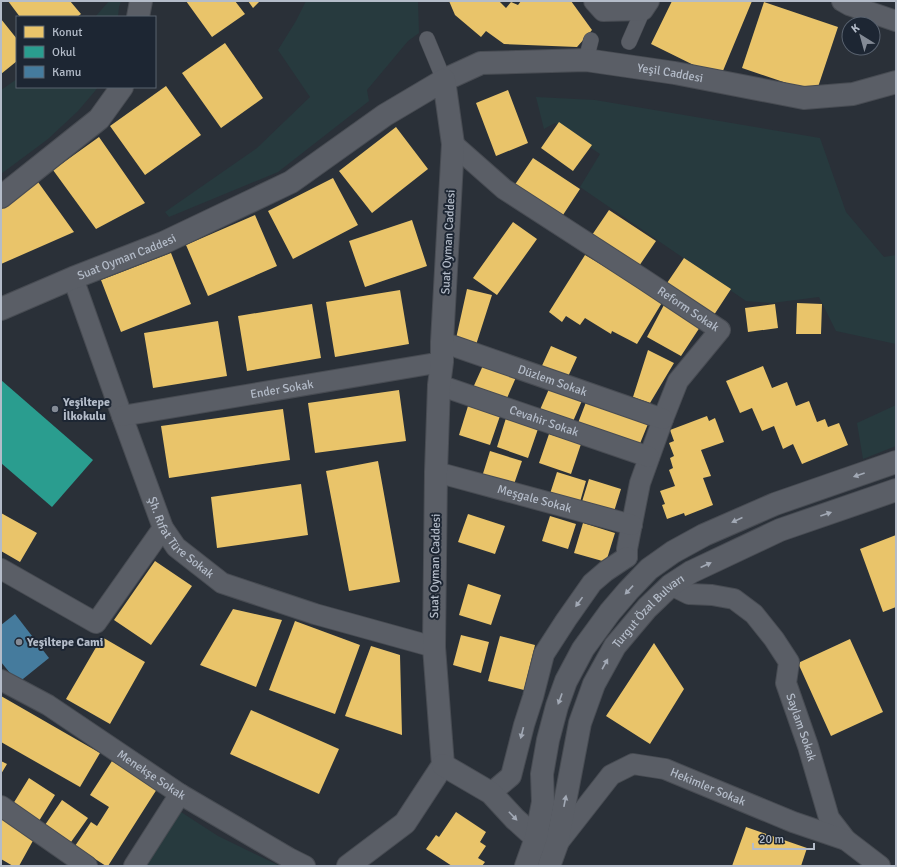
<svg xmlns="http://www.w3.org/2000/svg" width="897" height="867" font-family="Signika,sans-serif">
<rect width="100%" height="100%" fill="#2a3038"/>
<!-- green -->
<path fill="#273a3e" d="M109 1H121L119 7 118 17H95Z
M306 1H418L419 33 408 41 367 90 369 101 278 172 169 217 165 212 257 148 310 97 278 50 296 21Z
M17 79V87H98L95 91 78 111 48 139 1 174V90Z
M536 97 595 100 820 138 846 212 884 257 896 255V344L836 331 819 297 772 303 746 301 580 187 600 154 555 123 544 129Z
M896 405V446L863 459 857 423Z
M181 812 218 836 280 866H145Z"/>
<!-- homes -->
<path fill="#e9c46a" d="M8 1H70L81 14 77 17H20Z
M186 1H235L245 14 212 37Z
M248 1H260L253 8Z
M449 1H499L506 8 511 2 518 5 521 1H571L592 30 577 47 504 44 486 31 481 37 455 15Z
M672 1H752L720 78 651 44Z
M764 2 838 27 816 93 742 68Z
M1 19 17 39V61L1 74Z
M225 43 263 98 221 128 182 73Z
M166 86 201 135 145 175 110 126Z
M508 90 528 143 496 156 476 103Z
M559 122 592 145 573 171 541 148Z
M396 127 428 169 372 213 339 171Z
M99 137 145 203 96 229 53 170Z
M533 158 580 189 561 218 514 186Z
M333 178 358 225 293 259 268 211Z
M38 182 74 232 1 264V208Z
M609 210 656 241 637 269 590 238Z
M255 215 277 266 208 296 186 245Z
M412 220 427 266 365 287 349 241Z
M513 222 537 239 497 295 473 278Z
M171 253 191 304 121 332 101 280Z
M585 255 663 301 637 344 612 331 611 334 585 318 580 325 566 316 562 322 549 312Z
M684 258 731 289 712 318 665 286Z
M467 289 492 295 475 348 455 343Z
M400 290 409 344 335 357 326 302Z
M665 303 700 327 681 356 647 337Z
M797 303 822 304 821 334H796Z
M312 304 321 358 247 371 238 316Z
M775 304 778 328 748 332 745 308Z
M218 321 227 376 153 388 144 333Z
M551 346 577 357 566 381 540 370Z
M648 350 674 363 650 403 633 397Z
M485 361 517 375 504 405 472 390Z
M763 366 772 388 787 382 796 406 809 401 817 422 825 419 828 427 839 423 848 445 802 464 793 444 783 449 774 426 762 431 752 408 740 413 726 381Z
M552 382 584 396 571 426 539 412Z
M399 390 406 441 315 453 308 403Z
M588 397 650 419 639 446 578 423Z
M468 406 500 416 490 445 459 435Z
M283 409 290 460 169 478 161 426Z
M707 416 709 421 715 418 724 442 701 450 711 476 703 478 713 505 685 516 684 513 667 519 662 505 665 504 660 491 675 486 669 470 673 468 670 458 674 456 669 443 674 441 670 430Z
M506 418 538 429 528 458 497 447Z
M549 434 581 444 571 474 539 463Z
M490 451 522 461 512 490 481 480Z
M378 461 400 582 349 591 326 471Z
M557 472 586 481 578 509 548 500Z
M589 479 621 489 612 518 580 508Z
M301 484 308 535 217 548 211 497Z
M1 513 37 533 20 562 1 551Z
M468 514 505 526 495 554 458 542Z
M550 516 576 524 568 549 542 541Z
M583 523 615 533 606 562 574 553Z
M896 535V607L883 612 860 549Z
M155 561 192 586 151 645 114 620Z
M468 584 501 595 491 625 459 615Z
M233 609 282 620 256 687 200 665Z
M295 621 360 645 335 714 269 690Z
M461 635 489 642 481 673 453 665Z
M500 636 535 645 524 690 488 681Z
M102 637 145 662 110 724 66 699Z
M850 639 883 712 831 736 798 663Z
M654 643 684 689 650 744 606 716Z
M371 646 400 655 402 735 345 716Z
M1 696 100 753 80 787 1 742Z
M251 710 339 749 319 794 230 754Z
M1 761 7 764 1 774Z
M112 761 157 789 108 866H106L75 846 91 822 97 826 109 807 90 795Z
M29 778 55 795 39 821 13 804Z
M62 800 88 818 71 842 45 825Z
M456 812 486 832 480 842 486 846 478 858 485 862 482 866H452L426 849 436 835 439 837Z
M1 818 35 837 19 866H13L1 859Z
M746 827 807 848 801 866H732Z"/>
<!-- schools -->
<path fill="#2a9d8f" d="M1 380 93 460 52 507 1 463Z"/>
<!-- public -->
<path fill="#457b9d" d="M15 614 49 658 18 683 1 662V625Z"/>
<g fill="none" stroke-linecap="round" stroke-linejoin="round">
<defs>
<path id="pedestrian" d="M427 39 444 80
M629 42 643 10
M586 60 591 40"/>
<g id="minor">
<path d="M594 1 603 11 643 10 649 1"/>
<path d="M842 1 849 5 896 21"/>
<path id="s1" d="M453 144 504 189 643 279 720 330 678 381 663 419 640 483 627 549V557"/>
<path id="s2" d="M73 278 122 416 163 528 176 547 222 583 315 614 434 647"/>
<path id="s3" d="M442 342 663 419"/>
<path id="s4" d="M439 385 649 457"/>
<path id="s5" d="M122 416 442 362"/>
<path id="s6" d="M436 472 632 525"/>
<path d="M1 569 96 623 163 528"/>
<path id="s7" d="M671 585 689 594 712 595 734 599 754 614 774 639 789 662 786 683 808 746 829 818 846 840"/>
<path id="s8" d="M1 680 48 705 180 794 289 858 305 866"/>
<path d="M491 793 511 776 524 725 533 697 544 654 566 620 592 583 606 571 627 557"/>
<path d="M1 806 87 866"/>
<path id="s9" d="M557 844 611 775 633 764 665 769 793 822 846 840 880 866"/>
<path d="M134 866 180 794"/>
</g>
<g id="tertiary">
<path d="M138 17 141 1"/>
<path id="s10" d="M444 80 481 63 586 60 675 73 804 98 853 94 896 82"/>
<path d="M1 197 99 119 122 87"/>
<path id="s11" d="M1 309 73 278 163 243 291 182 385 115 444 80 453 144 442 342V362L439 385 436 472 434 647 443 765 405 823 348 866"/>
<path d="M443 765 491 793 515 819 536 838 548 841"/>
<path d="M526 866 536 838 543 802 542 774 548 740 557 706 566 681 583 649 610 612 628 591 649 569 673 552 704 535 775 504 896 462"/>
<path id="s12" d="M549 866 557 844 580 723 594 684 615 646 647 608 671 585 691 572 780 530 896 490"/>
</g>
</defs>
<!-- pedestrian casing -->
<use href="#pedestrian" stroke="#484c53" stroke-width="16"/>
<!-- minor casing -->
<use href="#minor" stroke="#484c53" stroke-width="22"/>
<!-- tertiary casing -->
<use href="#tertiary" stroke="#484c53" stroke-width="24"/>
<!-- pedestrian -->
<use href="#pedestrian" stroke="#5a5e66" stroke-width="15"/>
<!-- minor -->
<use href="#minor" stroke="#5a5e66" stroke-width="20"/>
<!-- tertiary -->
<use href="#tertiary" stroke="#5a5e66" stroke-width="22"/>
</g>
<!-- one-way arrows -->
<defs><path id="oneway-solid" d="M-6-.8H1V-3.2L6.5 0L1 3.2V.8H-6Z"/></defs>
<g fill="#a2a9b5">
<use href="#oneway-solid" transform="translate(859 475) rotate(161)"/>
<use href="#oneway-solid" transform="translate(826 514) rotate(-19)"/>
<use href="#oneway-solid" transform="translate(737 520) rotate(156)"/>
<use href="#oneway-solid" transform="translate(706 565) rotate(-25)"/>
<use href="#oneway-solid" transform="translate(629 590) rotate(133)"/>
<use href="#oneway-solid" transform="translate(579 602) rotate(126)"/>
<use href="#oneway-solid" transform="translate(605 664) rotate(-61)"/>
<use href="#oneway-solid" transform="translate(560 699) rotate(110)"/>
<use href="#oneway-solid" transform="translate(522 733) rotate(104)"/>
<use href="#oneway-solid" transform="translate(565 801) rotate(-79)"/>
<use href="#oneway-solid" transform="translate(513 816) rotate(46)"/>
</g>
<!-- markers -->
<g fill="#848b96" stroke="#1d2633" stroke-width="1.5">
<circle cx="55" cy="409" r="4"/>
<circle cx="19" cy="642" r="4"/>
</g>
<g text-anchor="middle" stroke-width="4" stroke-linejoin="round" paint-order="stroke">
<!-- street labels -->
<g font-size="12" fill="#b4bcc9" stroke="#1d2633">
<text dy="4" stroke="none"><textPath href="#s10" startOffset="231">Yeşil Caddesi</textPath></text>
<text transform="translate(448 242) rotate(-87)" y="4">Suat Oyman Caddesi</text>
<text dy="4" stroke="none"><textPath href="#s11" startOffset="136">Suat Oyman Caddesi</textPath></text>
<text dy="4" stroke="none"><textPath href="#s1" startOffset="288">Reform Sokak</textPath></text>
<text dy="4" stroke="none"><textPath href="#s3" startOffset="117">Düzlem Sokak</textPath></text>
<text dy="4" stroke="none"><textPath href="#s5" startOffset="162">Ender Sokak</textPath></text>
<text dy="4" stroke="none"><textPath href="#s4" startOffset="111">Cevahir Sokak</textPath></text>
<text dy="4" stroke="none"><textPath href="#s6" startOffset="102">Meşgale Sokak</textPath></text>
<text dy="4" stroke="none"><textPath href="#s2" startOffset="284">Şh. Rıfat Türe Sokak</textPath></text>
<text transform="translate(435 566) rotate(-89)" y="4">Suat Oyman Caddesi</text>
<text dy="4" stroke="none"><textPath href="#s12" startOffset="280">Turgut Özal Bulvarı</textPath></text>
<text dy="4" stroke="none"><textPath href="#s7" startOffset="218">Saylam Sokak</textPath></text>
<text dy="4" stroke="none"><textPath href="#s8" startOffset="178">Menekşe Sokak</textPath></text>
<text dy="4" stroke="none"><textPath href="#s9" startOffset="191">Hekimler Sokak</textPath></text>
</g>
<!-- poi labels -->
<g font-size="12" font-weight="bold" fill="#b4bcc9" stroke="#1d2633" text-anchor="start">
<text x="63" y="406">Yeşiltepe<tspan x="63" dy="14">İlkokulu</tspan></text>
<text x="27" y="646">Yeşiltepe Cami</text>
</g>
</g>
<!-- border -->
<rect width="897" height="867" fill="none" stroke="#b4bcc9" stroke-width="4"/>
<!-- legend -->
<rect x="16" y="16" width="140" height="72" fill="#1d2633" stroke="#59626f"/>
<rect x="24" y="26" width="20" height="12" fill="#e9c46a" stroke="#59626f"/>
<text x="52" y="36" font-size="12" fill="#b4bcc9">Konut</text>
<rect x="24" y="46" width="20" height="12" fill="#2a9d8f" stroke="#59626f"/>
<text x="52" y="56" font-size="12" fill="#b4bcc9">Okul</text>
<rect x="24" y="66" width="20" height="12" fill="#457b9d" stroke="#59626f"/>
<text x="52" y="76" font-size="12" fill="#b4bcc9">Kamu</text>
<!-- north arrow -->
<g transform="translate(861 36) rotate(323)"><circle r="19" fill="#1d2633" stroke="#59626f"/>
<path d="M0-3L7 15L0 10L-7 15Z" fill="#848b96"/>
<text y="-6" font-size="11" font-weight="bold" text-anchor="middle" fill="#b4bcc9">K</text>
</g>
<!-- scale -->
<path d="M753 843v6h61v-6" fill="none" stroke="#b4bcc9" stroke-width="2"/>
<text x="759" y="843" font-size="12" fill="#b4bcc9" stroke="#1d2633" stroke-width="3" paint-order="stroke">20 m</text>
</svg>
